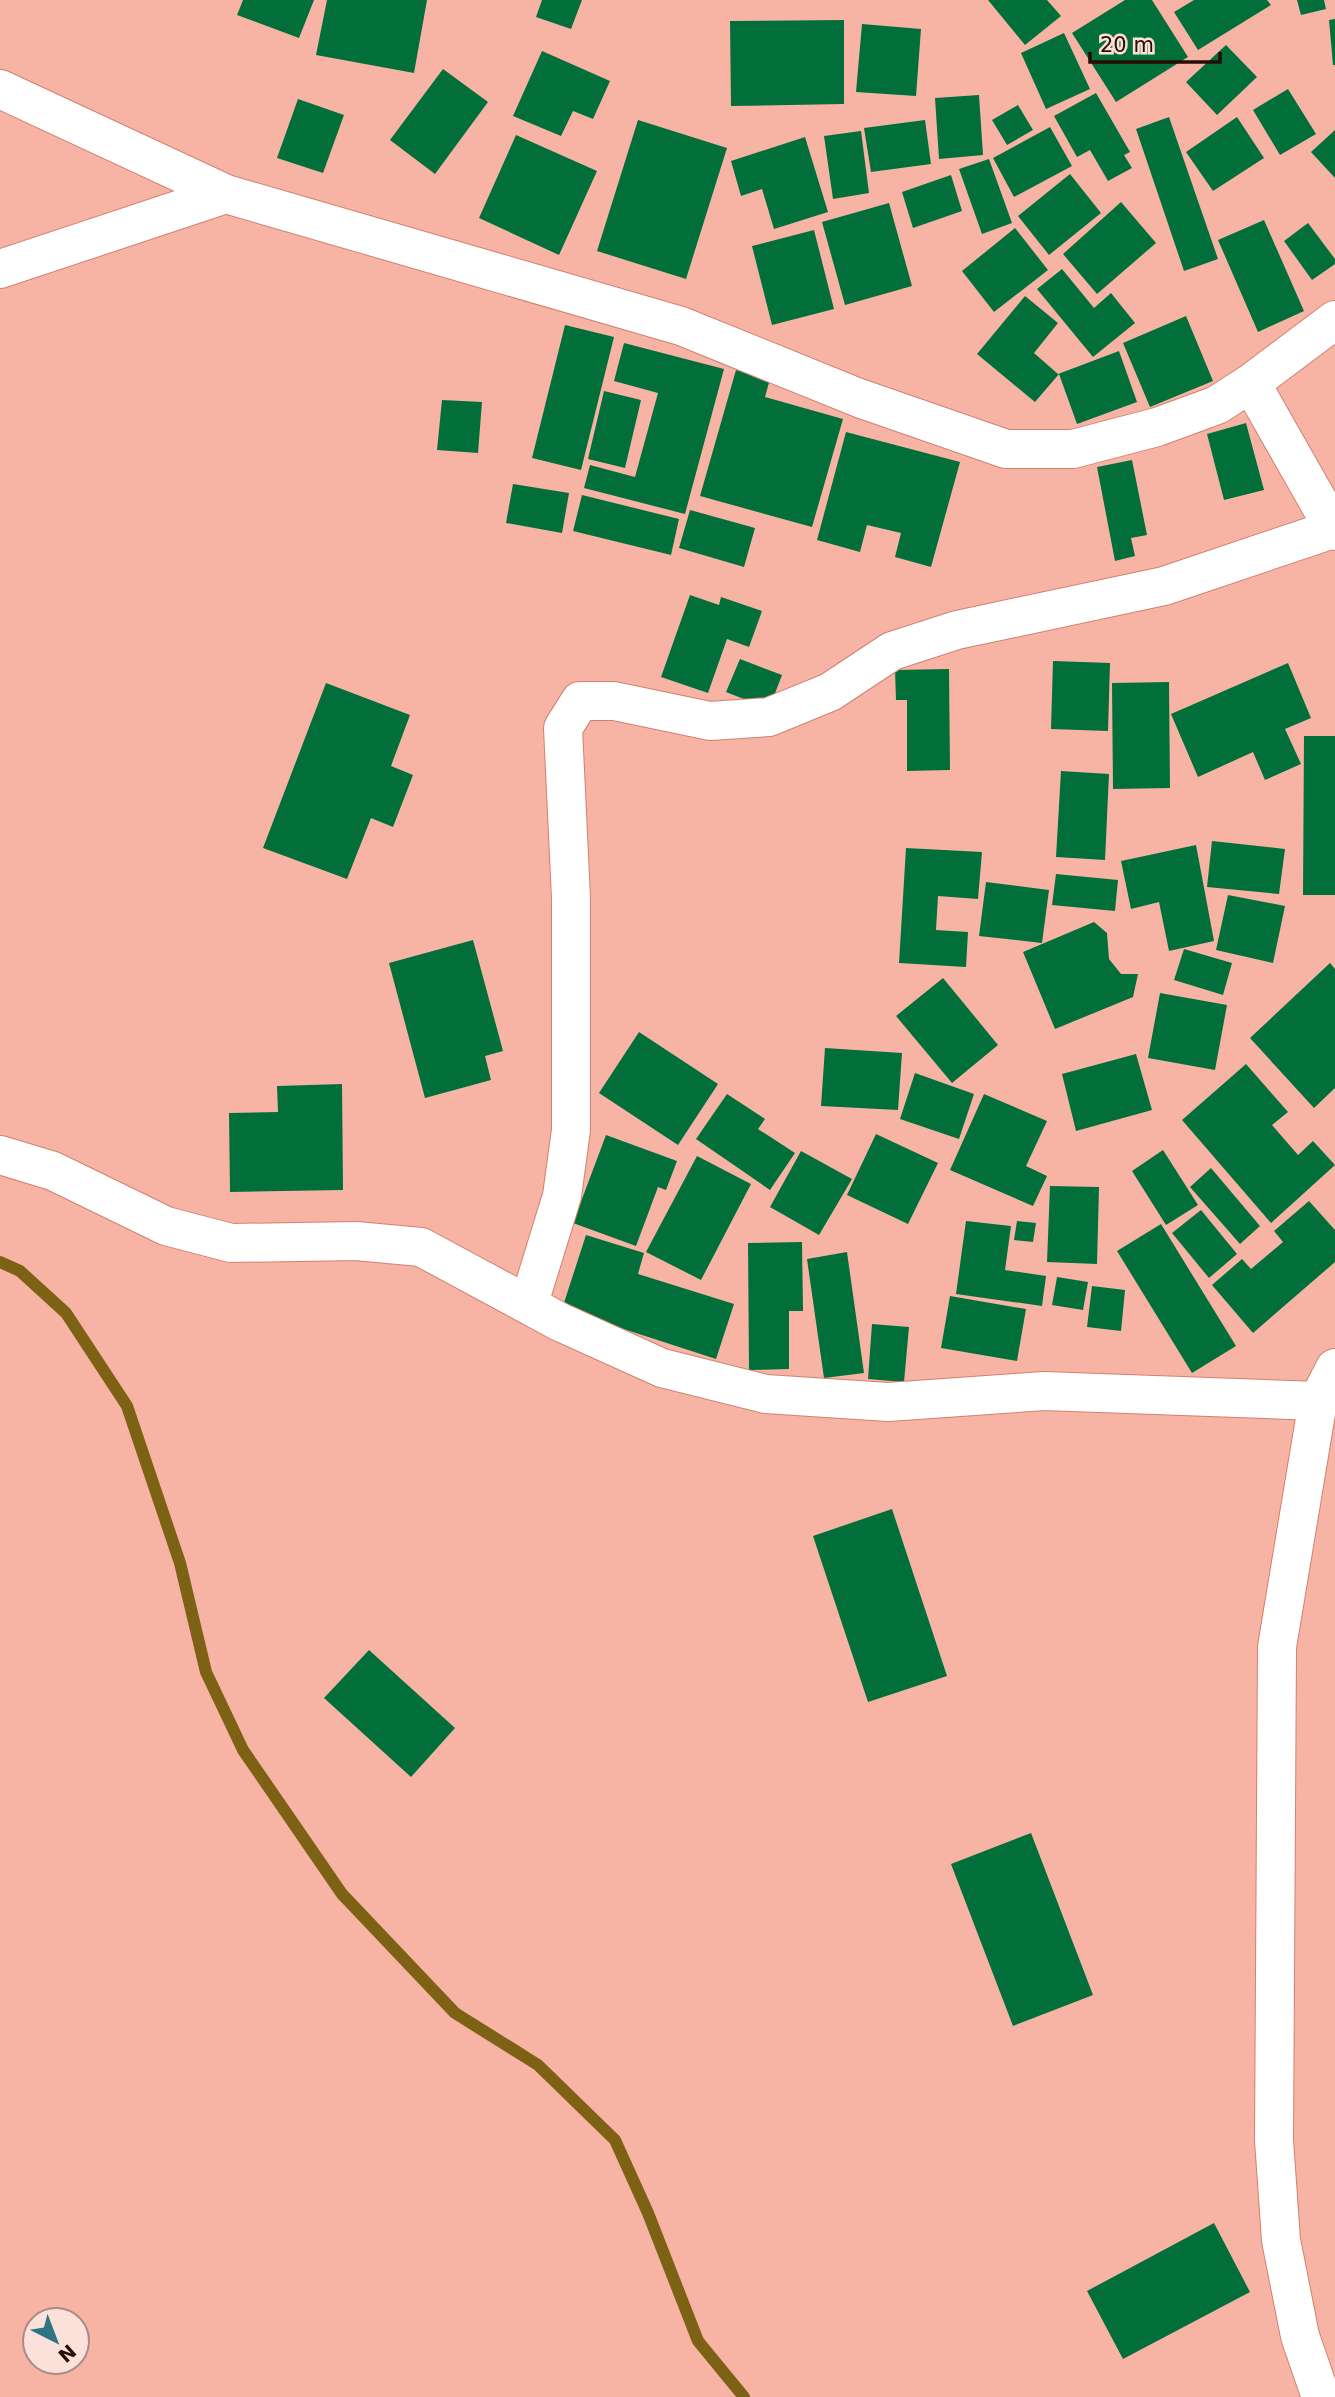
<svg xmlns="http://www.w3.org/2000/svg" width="1335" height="2397" font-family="'DejaVu Sans',sans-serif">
<rect width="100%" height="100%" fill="#f7b4a4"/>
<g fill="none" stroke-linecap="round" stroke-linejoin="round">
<!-- stream -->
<path stroke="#7d6114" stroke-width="12" d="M0 1262 20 1271 66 1313 127 1406 180 1563 206 1672 243 1750 342 1894 455 2013 538 2065 615 2140 648 2213 698 2341 744 2397"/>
</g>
<!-- building -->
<path fill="#026f3a" d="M243 0H314L299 38 237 15Z
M327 0H427L414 73 316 55Z
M542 0H582L571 29 536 17Z
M988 0H1047L1061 16 1025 45Z
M1125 0H1152L1188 57 1116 102 1072 33Z
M1194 0H1267L1271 5 1198 50 1174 12Z
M1297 0H1324L1326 9 1301 15Z
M1335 19V65H1333L1329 20Z
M844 20V104L731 106 730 21Z
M862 24 921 29 916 96 856 92Z
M1064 33 1090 89 1046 109 1021 53Z
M1226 45 1257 77 1217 115 1186 82Z
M542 51 610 81 593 119 573 111 561 136 513 116Z
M443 69 488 102 435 174 390 140Z
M1288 89 1316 134 1280 155 1253 110Z
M1096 93 1130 152 1124 155 1132 168 1108 181 1090 150 1077 157 1054 116Z
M979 95 983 155 939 159 935 98Z
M298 99 344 115 323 173 277 158Z
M1018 105 1033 130 1007 145 992 120Z
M1169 117 1218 259 1184 271 1136 129Z
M1237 117 1264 158 1213 191 1186 152Z
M638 120 727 148 686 279 597 251Z
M925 120 931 164 871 172 864 128Z
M1050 127 1072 166 1014 197 993 158Z
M1335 130V178L1311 152Z
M861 131 869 193 833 199 824 136Z
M516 135 597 171 559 255 479 218Z
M805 137 828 212 774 229 762 189 741 196 731 161Z
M989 159 1012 223 982 234 959 169Z
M1070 174 1101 213 1049 255 1018 216Z
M951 175 962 211 913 228 902 192Z
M1121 202 1156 243 1097 294 1063 254Z
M889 203 912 286 845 305 822 222Z
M1264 220 1304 311 1258 332 1218 240Z
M1308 223 1335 259V264L1312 280 1284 241Z
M1015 228 1048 270 994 312 962 271Z
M814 230 834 309 772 325 752 246Z
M1062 269 1094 308 1111 293 1135 323 1093 357 1037 289Z
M1025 296 1058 323 1034 353 1058 374 1119 351 1137 402 1077 424 1059 374 1035 402 977 354Z
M1186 316 1213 381 1150 407 1123 343Z
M565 325 614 337 581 470 532 458Z
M624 343 724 369 685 514 584 488 590 465 635 477 658 393 614 381Z
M736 370 770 379 765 397 843 419 812 527 700 496Z
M604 391 641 400 625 468 588 459Z
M442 400 482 402 478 453 437 450Z
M1246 423 1264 490 1224 500 1207 434Z
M846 432 960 462 931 567 895 557 901 533 867 525 860 552 817 540Z
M1132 460 1147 535 1131 538 1135 556 1115 561 1097 467Z
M513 484 569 493 562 533 506 523Z
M582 495 679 519 671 555 573 531Z
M690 510 755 528 744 567 679 548Z
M690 595 719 605 721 597 762 611 749 647 727 639 708 693 661 677Z
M740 659 782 675 769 709 726 692Z
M1053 661 1110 663 1108 731 1051 729Z
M1288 663 1311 718 1285 729 1301 764 1265 780 1253 752 1198 777 1171 714Z
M949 669 950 770 907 771V700H896L895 670Z
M1169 682 1170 788 1113 789 1112 683Z
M326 683 410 715 391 766 413 775 393 827 371 818 347 879 263 848Z
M1304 736H1335V895H1303Z
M1061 771 1109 774 1105 860 1056 857Z
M1212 841 1285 849 1279 894 1207 887Z
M1196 845 1214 941 1169 951 1159 902 1131 909 1121 861Z
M906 848 982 852 978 899 938 896 936 930 968 932 966 967 899 963Z
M1056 874 1118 880 1115 911 1052 905Z
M986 882 1049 890 1042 943 979 936Z
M1228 895 1285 906 1273 963 1216 950Z
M1094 922 1107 933 1109 959 1121 974H1138L1133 997 1055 1029 1023 952Z
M473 940 503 1051 485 1056 491 1080 425 1098 389 963Z
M1184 949 1232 963 1223 995 1174 980Z
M1330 963 1335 969V1088L1314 1108 1250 1038Z
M943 978 998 1045 952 1083 896 1016Z
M1160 993 1227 1005 1215 1070 1148 1058Z
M639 1032 718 1084 678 1145 599 1093Z
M825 1048 902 1053 898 1110 821 1106Z
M1136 1054 1152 1110 1076 1131 1062 1074Z
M1246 1064 1288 1112 1272 1125 1298 1155 1313 1141 1335 1165 1271 1223 1182 1120Z
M915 1073 974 1094 959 1139 900 1119Z
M342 1084 343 1190 230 1192 229 1113 278 1112 277 1086Z
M727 1094 765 1119 758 1129 795 1153 770 1190 696 1139Z
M984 1094 1047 1121 1026 1166 1047 1176 1033 1206 950 1170Z
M876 1134 938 1163 908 1224 847 1195Z
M606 1135 677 1161 666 1190 658 1187 636 1246 573 1223Z
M1163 1150 1198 1205 1166 1225 1132 1171Z
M801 1151 852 1179 819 1235 770 1207Z
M697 1156 751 1184 701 1280 646 1252Z
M1211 1168 1260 1226 1240 1244 1190 1187Z
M1050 1186 1099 1187 1097 1264 1047 1262Z
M1309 1201 1335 1230V1262L1253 1333 1212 1285 1242 1259 1251 1269 1283 1242 1274 1231Z
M1201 1210 1237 1254 1209 1278 1172 1233Z
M966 1221 1011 1226 1005 1270 1046 1276 1042 1306 956 1294Z
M1017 1221 1036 1223 1033 1242 1014 1240Z
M1161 1224 1236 1346 1192 1373 1117 1251Z
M586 1235 644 1253 638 1274 734 1304 716 1359 562 1309Z
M802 1242 803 1311H789V1369L749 1370 748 1243Z
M847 1252 864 1373 824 1378 807 1259Z
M1057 1277 1088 1282 1083 1310 1052 1305Z
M1092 1286 1125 1290 1121 1331 1087 1327Z
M950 1296 1026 1309 1017 1361 941 1348Z
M872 1324 909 1327 904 1382 868 1379Z
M892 1509 947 1676 868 1702 813 1536Z
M369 1650 455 1728 411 1777 324 1698Z
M1031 1833 1093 1995 1013 2026 951 1864Z
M1214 2223 1250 2292 1123 2359 1087 2291Z"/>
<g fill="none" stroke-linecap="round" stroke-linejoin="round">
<defs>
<path id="street" d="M0 89 226 194 681 326 859 398 1006 449H1073L1157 427 1217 405 1251 383 1335 320
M0 269 226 194
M1251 383 1335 531
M0 1155 53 1171 166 1226 231 1243 356 1241 421 1247 560 1322 662 1368 766 1394 888 1402 1044 1391 1318 1401
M529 1303 562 1196 571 1130V898L563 728 580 701H614L710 721 769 717 830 692 892 651 957 630 1164 586 1333 529
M1321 2397 1300 2336 1281 2240 1274 2140 1277 1647 1318 1401 1335 1368"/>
</defs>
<!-- street casing -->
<use href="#street" stroke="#d18170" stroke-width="40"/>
<!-- street -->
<use href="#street" stroke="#fff" stroke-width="38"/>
</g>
<!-- north arrow -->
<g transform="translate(56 2341) rotate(138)"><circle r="33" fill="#fbe1da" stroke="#a78c85" stroke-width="2"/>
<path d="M0-5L12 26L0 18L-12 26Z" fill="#2e7482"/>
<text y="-10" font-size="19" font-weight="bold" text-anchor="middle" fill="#2a0c06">N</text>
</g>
<!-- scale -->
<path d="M1090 52v10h130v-10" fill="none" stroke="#2a0c06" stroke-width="3.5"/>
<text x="1100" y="52" font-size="21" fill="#2a0c06" stroke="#fbe1da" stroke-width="5" paint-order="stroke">20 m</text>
</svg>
